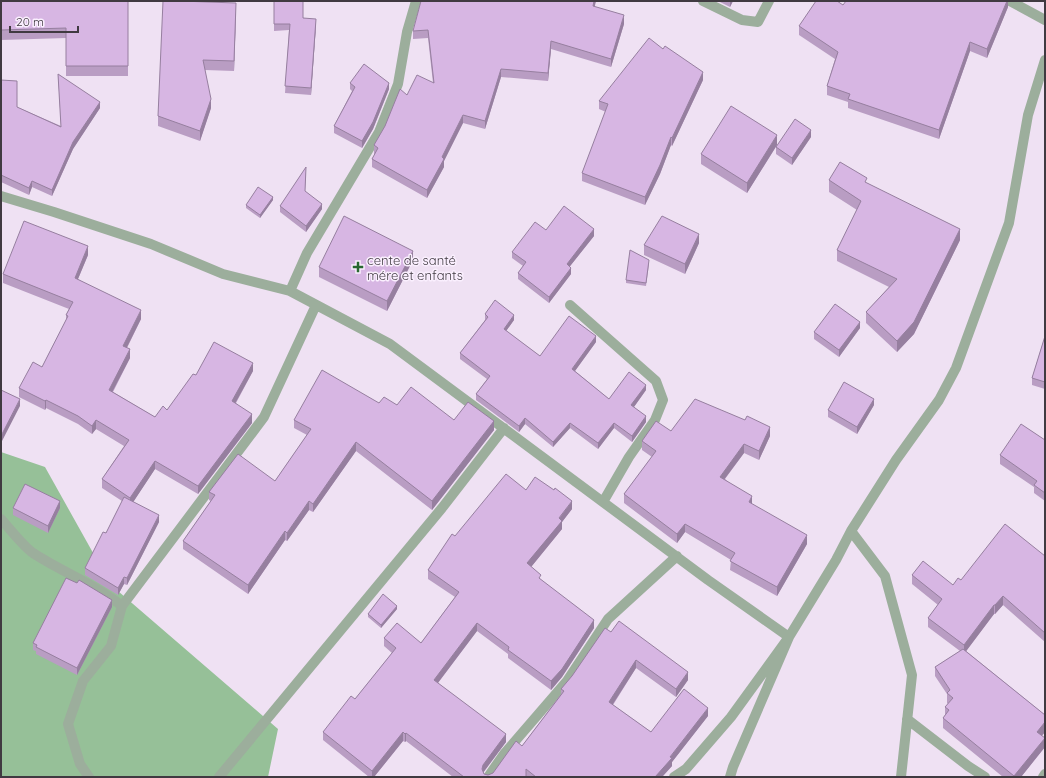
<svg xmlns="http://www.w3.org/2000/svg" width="1046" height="778" font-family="Quicksand,sans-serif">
<rect width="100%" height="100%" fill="#efe1f3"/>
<!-- forest -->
<path fill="#96c098" d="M1 452 45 467 111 585 278 729 268 777H1Z"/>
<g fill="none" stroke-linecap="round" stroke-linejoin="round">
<!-- minor -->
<path stroke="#9cae9c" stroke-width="10" d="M703 1 742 20 758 22 769 1
M1010 1 1045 20
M1 196 54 212 151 244 223 274 290 291 390 344 708 580 789 637 733 767 730 777
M290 291 307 253 379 132 398 84 407 32 416 1
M570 305 656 381 663 400 655 420 629 457 603 502
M1 519C10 529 23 546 33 553 62 572 95 584 122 606
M851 531 885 576 912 675 901 777
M907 719 968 766 985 777
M89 777 80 764 68 724 83 681 111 646 122 606 264 417 316 305
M219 777 442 508 504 428
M488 777 504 754 567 681 608 619 677 556
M674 777 686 769 731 717 789 637 836 560 851 531 896 460 939 400 956 368 1009 223 1028 115 1045 60
M1043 777 1045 774"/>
</g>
<!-- wall -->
<path fill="#b99dc3" d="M1 1H128V76H66V38L1 40Z
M274 1 316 25 311 95 285 93 289 30 274 31Z
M596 1 594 6 624 24 611 67 551 49 548 81 501 77 485 129 463 123 444 161V167L427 198 372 167V159L375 154H374V145L407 95 433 83 428 38 413 39V31Z
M718 1H733L730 7Z
M1008 1V7L987 58 970 51 939 139 848 108V102L827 95V86L835 59 799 35V26L843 5Z
M236 13 234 71 205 70 211 108 200 141 158 126V116Z
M58 74 100 108 73 149 52 196 32 187 29 195 1 182V80L17 107 61 126Z
M703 80 672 146 671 145 660 174 645 205 582 181V173L606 112 599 109V101Z
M350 83 389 89 373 129 362 148 334 133V126L352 91 350 89Z
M811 137 792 165 776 154V147Z
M777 145 747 193 701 164V154Z
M306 172 305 191 322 209 306 232 280 212V206Z
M829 180 867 183 960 240 914 334 897 352 866 323V312L889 287 837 261V250L857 210 829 192Z
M273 200 260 218 246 208V205Z
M546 230 594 236 570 266 571 274 549 303 518 279V273L523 266 512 258V252Z
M699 243 685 274 644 255V245Z
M88 255 78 279 141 319 127 348 130 358 113 392 155 417 167 410 196 375 253 371 236 403 252 423 198 494 155 469 133 502 159 522 127 585 124 584 118 595 85 575V568L106 533 122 501 102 488V479L124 446 96 429 92 434 78 424 46 408 45 410 19 397V388L42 367 66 320V315L69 309 3 283V274Z
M413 260 387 311 319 277V267Z
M649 264 646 286 626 283V280Z
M485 314 514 320 506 331 540 356 596 342 575 371 609 399 646 390 634 407 646 422 632 442 614 428 598 449 570 428 553 447 525 424 519 432 476 400V394L487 379 460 359V353L485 320Z
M860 328 839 357 814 339V332Z
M1045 336V389L1032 385V378Z
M379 403 397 405 494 430 432 510 356 451 313 512 309 510 287 541 285 540 248 594 183 549V541L211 501 209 500V492L275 481 307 435 294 428V420Z
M874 405 857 434 828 417V410Z
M671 431 770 436 759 460 744 453 725 479 752 504 807 544 777 596 730 570 731 560 685 532 677 543 624 503V494L652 457 642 450V441Z
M1045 440V501L1034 493V487L1000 464V455Z
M526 490 572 509 562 522V529L531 567 541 580 594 628 562 677 551 690 508 658V654L477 631 438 683 506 742 483 772 484 774 488 775 493 773 522 746 561 694V689L611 632 688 680 676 697 636 668 613 705 651 732 708 716 672 762V766L662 777H453L406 741 405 742 403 741 374 777H369L323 740V732L355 699 392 653 384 646V638L421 643 455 597 428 579V570L455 536Z
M13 508H60L48 533 13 515Z
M1045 556V642L1003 605 995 614H994L966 651 1045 715V732L1042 736 1045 747 1021 777H1003L943 728V718L945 715V707L948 704 947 703V694L935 676V667L960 651 928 627V618L938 605 912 584V575L953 585 961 580Z
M112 607 77 675 36 654V651L33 650V643Z
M397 609 381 628 368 617V614Z"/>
<!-- shaded-wall -->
<path fill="#967f9f" d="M594 1H596L593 14V6Z
M730 1H733L730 7Z
M1007 1H1008V7L987 58V49Z
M236 3V13L234 71V61Z
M624 15V24L611 67V59Z
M316 19V25L311 95V88Z
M551 41V49L548 81V73Z
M970 42V51L939 139V130Z
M501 69V77L485 129V121Z
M703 72V80L672 146V138Z
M389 83V89L373 129 362 148V141Z
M211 99V108L200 141V131Z
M100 102V108L73 149 52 196V190L73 142Z
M463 115V123L444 161V167L427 198V190L442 157Z
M811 130V137L792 165V158Z
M777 135V145L747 193V183Z
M671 137V145L660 174 645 205V197Z
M32 181V187L29 195V188Z
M273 197V200L260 218V215Z
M322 204V209L306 232V226Z
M594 229V236L567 270V264Z
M960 229V240L914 334 897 352V341Z
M699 234V243L685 274V264Z
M88 246V255L75 286V278Z
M413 251V260L387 311V301Z
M571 268V274L549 303V297Z
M141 310V319L123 355V346Z
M514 315V320L504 334V329Z
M860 322V328L839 357V350Z
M596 336V342L572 375V369Z
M130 349V358L109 398V390Z
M253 363V371L232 409V401Z
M646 385V390L631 411V405Z
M20 399V406L1 443V436Z
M874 399V405L857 434V427Z
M46 400V408L45 410V401Z
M252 414V423L198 494V486Z
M646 416V422L632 442V436Z
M525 418V424L519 432V426Z
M96 420V429L92 434V426Z
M494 421V430L432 510V501Z
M570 423V428L553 447V442Z
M614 423V428L598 449V443Z
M770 427V436L759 460V451Z
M356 442V451L313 512V504Z
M744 444V453L720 485V477Z
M155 461V469L130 507V498Z
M752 496V505L749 502Z
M60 501V508L48 533V526Z
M309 501V510L287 541V533Z
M572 501V509L562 522V529L527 572V563Z
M159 515V522L127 585V578Z
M685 524V532L677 543V534Z
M285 531V540L248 594V585Z
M807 535V544L777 596V587Z
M124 577V584L118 595V588Z
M1003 596V605L995 614V605Z
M112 600V607L77 675V668Z
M994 605V614L964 654V645Z
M397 606V609L381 628V625Z
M594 620V628L562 677 551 690V681Z
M477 623V631L434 688V680Z
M636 660V668L609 710V702Z
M688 672V680L676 697V689Z
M708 708V716L672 762V766L662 777H655Z
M1045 722V732L1037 741V732Z
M403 732V741L374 777H372V771Z
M406 733V741L405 742V734Z
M506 734V742L483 773 482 769 483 765Z
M1045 738V747L1021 777H1014V776Z"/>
<!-- building -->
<path fill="#d7b6e3" stroke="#967f9f" d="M1 1H128V66H66V28L1 30Z
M163 1H180L236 3 234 61 203 60 211 99 200 131 158 116Z
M274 1H303V18L316 19 311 88 285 86 290 24H274Z
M421 1H594L593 6 624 15 611 59 551 41 548 73 501 69 485 121 463 115 442 157 444 159 427 190 372 159 378 148 374 145 385 126 400 89 407 95 417 75 434 83 428 30 413 31Z
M816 1H837L843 5 846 1H1007L987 49 970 42 939 130 848 99 850 94 827 86 838 52 799 26Z
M649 38 663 49 665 46 703 72 672 138 671 137 660 165 645 197 582 173 608 104 599 101Z
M364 64 389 83 373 122 362 141 334 126 355 87 350 83Z
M58 74 100 102 73 142 52 190 32 181 29 188 1 175V80L17 81V107L61 127Z
M731 106 777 135 747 183 701 154Z
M795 119 811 130 792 158 776 147Z
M840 162 867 178 865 182 960 229 914 322 897 341 866 312 897 279 837 250 861 201 829 180Z
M306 167 305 191 322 204 306 226 280 206Z
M258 187 273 197 260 215 246 205Z
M564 206 594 229 567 264 571 268 549 297 518 273 526 262 512 252 535 222 546 230Z
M344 216 413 251 387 301 319 267Z
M662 216 699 234 685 264 644 245Z
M24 221 88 246 75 278 141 310 123 346 130 349 109 390 155 417 163 406 167 410 193 374 196 375 214 342 253 363 232 401 252 414 198 486 155 461 130 498 102 479 129 440 96 420 92 426 78 416 46 400 45 401 19 388 33 362 42 367 68 316 66 315 73 302 3 274Z
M630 250 649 260 646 283 626 280Z
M495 300 514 315 504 329 540 356 569 316 596 336 572 369 609 399 629 372 646 385 631 405 646 416 632 436 614 423 598 443 570 423 553 442 525 418 519 426 476 394 490 376 460 353 488 317 485 314Z
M835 304 860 322 839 350 814 332Z
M1045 336V382L1032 378Z
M322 370 379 403 384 397 397 405 411 387 454 420 468 402 494 421 432 501 356 442 313 504 309 501 287 533 285 531 248 585 183 541 215 495 209 492 238 454 275 481 311 429 294 420Z
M844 382 874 399 857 427 828 410Z
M1 390 20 399 1 436Z
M695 399 745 420 747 416 770 427 759 451 744 444 720 477 752 496 749 502 807 535 777 587 730 561 735 553 685 524 677 534 624 494 656 451 642 441 656 421 671 431Z
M1021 424 1045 440V493L1034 485 1037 481 1000 455Z
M506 474 526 490 535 477 554 490 555 488 572 501 559 518 562 521 527 563 541 575 539 578 594 620 562 669 551 681 508 650 509 647 477 623 434 680 506 734 483 765 482 769 484 774 488 775 493 773 516 741 522 746 564 691 561 689 572 676 605 628 611 632 619 621 688 672 676 689 636 660 609 702 651 732 684 689 708 708 670 757 672 758 655 777H536L526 769V777H464L406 733 405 734 403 732 372 771 323 732 351 696 355 699 396 648 384 638 397 623 421 643 459 592 428 570 452 534 455 536Z
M25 484 60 501 48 526 13 508Z
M124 497 159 515 127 578 124 577 118 588 85 568 103 532 106 533Z
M1005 524 1045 556V633L1003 596 995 605H994L964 645 928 618 942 599 912 575 923 561 953 585 958 578 961 580Z
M66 578 77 583 79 580 112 600 77 668 36 647 37 645 33 643Z
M383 594 397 606 381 625 368 614Z
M963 649 1045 715V722L1037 732 1045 738 1014 776 943 718 949 710 945 707 953 698 947 693 950 690 935 667Z"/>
<!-- markers -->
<path fill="#286730" stroke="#faeffe" stroke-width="1.5" d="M356 261h4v4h4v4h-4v4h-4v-4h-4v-4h4z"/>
<g text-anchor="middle" stroke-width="3" stroke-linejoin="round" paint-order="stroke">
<!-- poi labels -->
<g font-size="13" fill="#403a41" stroke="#faeffe" text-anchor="start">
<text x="367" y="265">cente de santé<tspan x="367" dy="15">mére et enfants</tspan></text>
</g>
</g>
<!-- border -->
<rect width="1046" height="778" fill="none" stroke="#403a41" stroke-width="4"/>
<!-- scale -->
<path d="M10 26v6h68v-6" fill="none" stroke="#403a41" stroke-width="2"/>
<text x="16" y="26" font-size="12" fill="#403a41" stroke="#faeffe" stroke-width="3" paint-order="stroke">20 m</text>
</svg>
